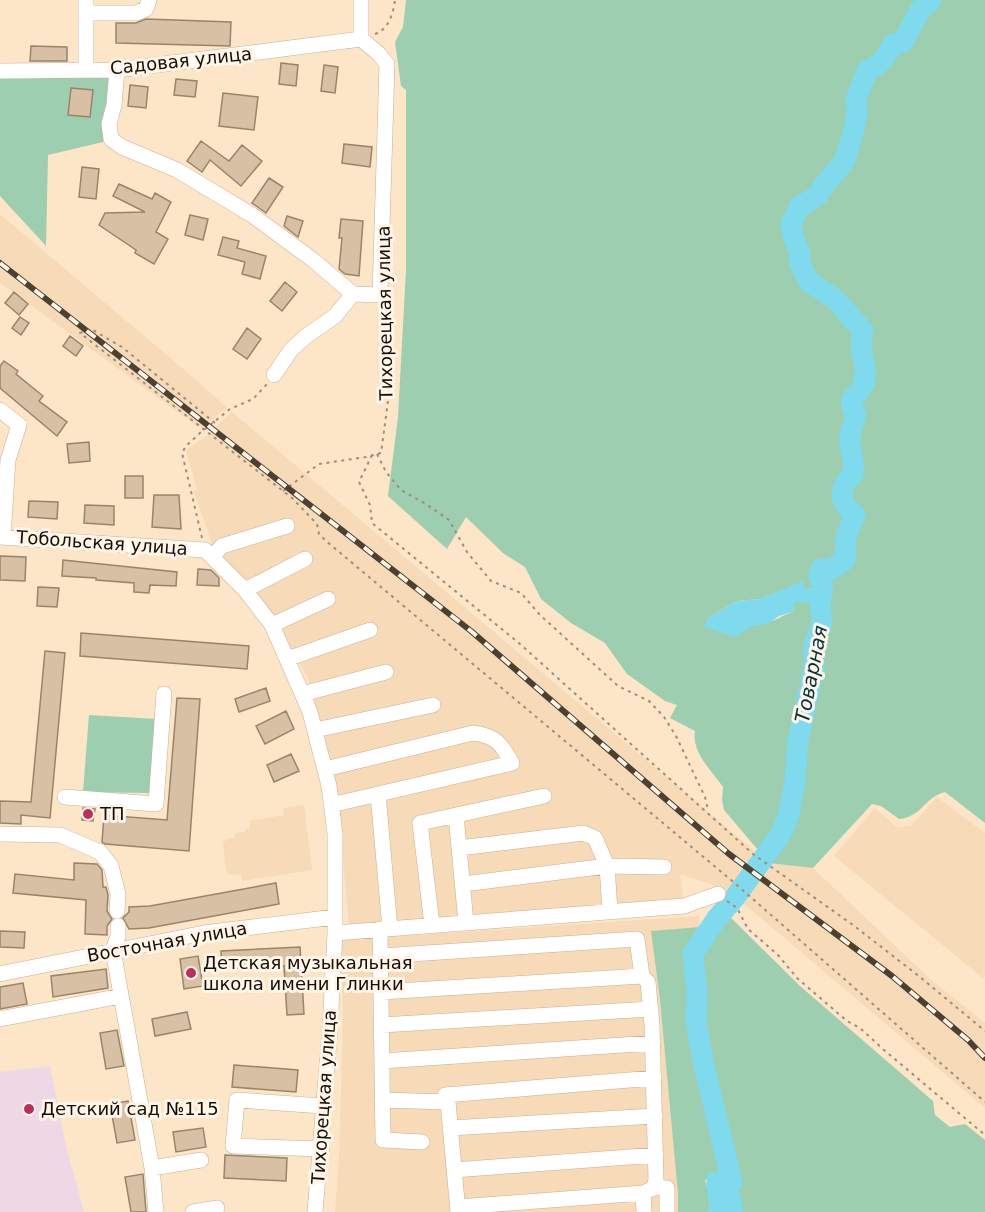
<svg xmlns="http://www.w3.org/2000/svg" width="985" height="1212" font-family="'DejaVu Sans',sans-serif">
<rect width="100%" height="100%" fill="#fde5c8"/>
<!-- built -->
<path fill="#f7dab7" d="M0 214 201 384 227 408 200 428 0 283Z
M232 412 757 853 728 890 680 874 683 898 349 926 336 784 308 678 273 616 214 549 194 492 197 489 186 450 206 436Z
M937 797 985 833V976L983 978 834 856 875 808 896 827 911 826Z
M304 805 312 870 242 881 241 874 231 875 226 871 223 843 228 838H235V833L245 832V829H250V821L284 815 283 808Z
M769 863 813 868 930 979 985 1023V1108L742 902Z
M699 916 700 927 651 932 660 1000 678 1194V1212H335L339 1160 343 1017 340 940Z"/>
<!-- education -->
<path fill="#eed8e6" d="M50 1066 66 1146 84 1212H0V1072Z"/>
<!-- green -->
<path fill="#9cceaf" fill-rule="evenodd" d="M406 0H985V823L945 792C923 798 922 817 899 819L881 806 872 804 813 868 769 863 724 810 722 800 723 787C712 771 691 752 695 731L670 718 677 705 665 701 627 674 605 643 571 623 541 599 525 567 503 553 466 517 447 549 388 496 398 417 406 270V90L401 86 395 42 403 27ZM802 582 805 589 823 588 820 603 805 601 794 602 793 612C783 615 775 621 766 623 747 628 727 621 708 618L737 601 760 599Z
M109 77 103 142 48 155 46 246 0 196V79Z
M89 715 156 719 150 793 83 792Z
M727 914 800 986 933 1101 935 1115 950 1127 965 1124 985 1140V1212H736C738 1202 732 1193 732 1182L715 1174 705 1180 708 1190 710 1210 706 1212H678V1194L660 1000 651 931 700 927Z"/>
<!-- water -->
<path fill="#7edaec" d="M803 581 805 589 823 588 829 592 830 603 795 602 793 612 779 616 769 623 753 626 735 637 704 627 708 618 737 601 760 599Z
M722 1167C730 1179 738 1197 736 1212H706L710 1210C709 1198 704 1184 708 1173H715Z"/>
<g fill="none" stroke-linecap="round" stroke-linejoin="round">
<!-- river -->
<path stroke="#7edaec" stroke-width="21" d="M733 1212 728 1188 732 1182 703 1061 696 1021 697 992 693 954 717 918 733 900 781 834 789 814 795 781 798 740 814 668V646L822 623 820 603 823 588 819 576 821 569 830 570 845 560 846 536 855 515C839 501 837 489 853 474 854 463 853 456 850 445 848 437 854 424 856 415 844 395 859 398 864 383 869 366 857 349 863 331L834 298 809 282 800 264V253L793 237 791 224 799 207 817 196 824 185 844 162 855 127 857 111 856 99 867 71C881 65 886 57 893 44L903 42 920 10 931 0"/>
</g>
<!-- building -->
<path fill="#d7c0a3" stroke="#9a8469" stroke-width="1.5" d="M146 19 231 22 230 46 116 43V23H136Z
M31 46 67 47V61H30Z
M281 63 298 65 296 86 279 84Z
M324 65 338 67 335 93 321 91Z
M176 79 197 81 195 97 174 95Z
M130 85 148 87 146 108 128 106Z
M71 88 93 90 90 117 68 115Z
M223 93 258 97 254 130 219 126Z
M201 141 229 161 242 145 262 161 241 186 210 160 202 172 187 161Z
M344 144 372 147 370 167 342 163Z
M82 167 99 169 96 199 79 197Z
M269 178 283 187 266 213 252 203Z
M119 184 152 199 155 193 171 202 156 232 168 239 154 264 135 253 136 250 99 225 105 213 145 212 113 196Z
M190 215 208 219 203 240 185 235Z
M287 216 303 221 298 237 284 226Z
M341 219 363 221 359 276 345 274 339 269 342 238H339Z
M223 237 239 241 237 248 266 256 260 279 242 274 245 262 218 255Z
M285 282 297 292 282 311 270 301Z
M14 292 28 304 19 315 5 303Z
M20 317 29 323 21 335 12 328Z
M247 328 261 339 247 359 233 349Z
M70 336 83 346 76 356 63 346Z
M4 361 18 371 16 374 43 396 39 401 67 422 57 436 0 388V366Z
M89 442 90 461 69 463 67 444Z
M125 476H143V498H125Z
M154 495H179L181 529 152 527Z
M29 501 58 502 57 519 28 517Z
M85 505 114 506V525L84 523Z
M0 556 26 557 25 581 0 580Z
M63 560 177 572 176 586 150 585 149 593 134 592V583L96 580V578L62 576Z
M198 569 211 570 219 578V586L197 585Z
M38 587 59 588 57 607 37 606Z
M81 633 249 646 247 669 80 656Z
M45 651 65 653 50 818 21 815V824L0 823V801L31 802Z
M266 688 270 701 239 712 235 699Z
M177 698 200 699 189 851 105 844 102 842 104 815 167 820Z
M286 711 294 729 265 744 256 726Z
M291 754 299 771 274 782 267 765Z
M83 808 95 809 93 821 82 820Z
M74 863 97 864 102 870 103 887H106L108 895 107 911 112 919 107 926V935L85 934 86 900 13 893 15 874 74 880Z
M276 883 279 904 149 928 129 929 123 918 129 912V907L150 906Z
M0 931 25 932 24 948 0 947Z
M300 947 304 1014 287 1015 284 966 222 969 221 951Z
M198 956 203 986 184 989 180 959Z
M106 969 108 988 53 997 51 976Z
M23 983 27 1004 0 1009V987Z
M187 1012 191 1029 155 1036 152 1019Z
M117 1030 124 1066 106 1069 100 1033Z
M234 1065 298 1070 296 1092 232 1087Z
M128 1101 135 1140 117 1143 110 1104Z
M203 1128 206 1147 176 1152 173 1132Z
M225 1155 287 1158 286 1181 224 1178Z
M143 1174 146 1212H131L125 1177Z"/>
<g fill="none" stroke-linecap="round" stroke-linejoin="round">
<defs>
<path id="minor" d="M86 0V69
M86 13H136L146 9 149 0
M361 39V0
M117 70 114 105 109 124 111 139 122 147 177 170 252 215 313 260 353 294 380 295 387 64 379 54 361 39
M0 71 117 70 361 39
M274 375 291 350 305 337 335 316 353 294
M0 410 19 425 8 460 3 537
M0 537 205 550 245 590 272 625 310 712 329 786 335 834V933L330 1029 315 1212
M212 557 222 546 287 526
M245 590 305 559
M272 625 328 599
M287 659 370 630
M302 694 386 672
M315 730 433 705
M325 769 473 733C497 736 501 744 512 763L331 805
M378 794 390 929
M65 797 156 804 164 694
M456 815 466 923
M0 834 60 835 100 852 111 866 118 894 117 911
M459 848 583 833 595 838 607 866 664 867
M463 884 607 866 610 911
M432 925 420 823 544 796
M118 926V936L113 950 152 1168 156 1212
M380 929 383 1140 422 1142
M335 933 684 906 718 894
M380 956 637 939 642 976 648 982 652 1025 656 1180 654 1187 667 1188V1212
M0 974 204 933 335 917
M381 992 642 976
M0 1019 121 996
M381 1025 651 1009
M382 1061 653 1043
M382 1100 448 1102 458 1212
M448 1102 445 1095 654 1078
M450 1128 655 1116
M322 1149 233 1146 237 1100 323 1106
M152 1168 201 1160
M454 1170 656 1155
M458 1207 643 1193
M193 1212 217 1208
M644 1212 643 1193 652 1189"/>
</defs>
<!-- minor casing -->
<use href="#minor" stroke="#c7b094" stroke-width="16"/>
<!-- path -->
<path stroke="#9e8d78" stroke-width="2" stroke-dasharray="3 4.5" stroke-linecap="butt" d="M375 34C389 29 393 14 395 0
M215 423 122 347 91 329 80 333 292 498 317 524 319 534 326 541 731 880 985 1102
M377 454 386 472 401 490 426 504 449 520 467 552 491 581 521 593 540 615 618 686 649 701 664 717 676 736 705 797 708 810
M372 455 359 482 370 505 372 523 520 644 753 854 853 925 920 977 985 1031
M283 491 319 464 366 457 381 453 388 401 381 307
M202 538 182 453 186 446 200 433 230 409 253 399 267 384
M727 901 737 908 748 929 778 955 797 978 847 1021 860 1028 884 1050 985 1135"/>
<!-- minor -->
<use href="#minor" stroke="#fff" stroke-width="15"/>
<defs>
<path id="rail" d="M0 263 471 631 729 854 892 976 968 1040 985 1058"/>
</defs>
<!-- rail casing -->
<use href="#rail" stroke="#4b4032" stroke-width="6"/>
<!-- rail -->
<use href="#rail" stroke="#fff5e9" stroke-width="4" stroke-dasharray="11" stroke-linecap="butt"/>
</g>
<!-- markers -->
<g fill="#bd2e5d" stroke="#fff5e9" stroke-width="2">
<circle cx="88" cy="814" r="6"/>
<circle cx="191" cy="973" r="6"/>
<circle cx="29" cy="1109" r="6"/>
</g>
<g text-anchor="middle" stroke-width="6" stroke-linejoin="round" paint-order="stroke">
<!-- street labels -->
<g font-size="18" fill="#160e05" stroke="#fff5e9">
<text transform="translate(181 61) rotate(-6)" y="6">Садовая улица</text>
<text transform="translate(385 313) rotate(-91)" y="6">Тихорецкая улица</text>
<text transform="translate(102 543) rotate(4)" y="6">Тобольская улица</text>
<text transform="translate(167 942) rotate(-10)" y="6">Восточная улица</text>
<text transform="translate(324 1097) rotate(-86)" y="6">Тихорецкая улица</text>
</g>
<!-- poi labels -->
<g font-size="18" fill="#160e05" stroke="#fff5e9" text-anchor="start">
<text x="100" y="820">ТП</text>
<text x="203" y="969">Детская музыкальная<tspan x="203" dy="21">школа имени Глинки</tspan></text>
<text x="41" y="1115">Детский сад №115</text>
</g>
<!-- water labels -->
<g font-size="20" font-style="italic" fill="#05343c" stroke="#fff5e9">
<text transform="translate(811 674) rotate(-79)" y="7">Товарная</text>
</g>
</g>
</svg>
